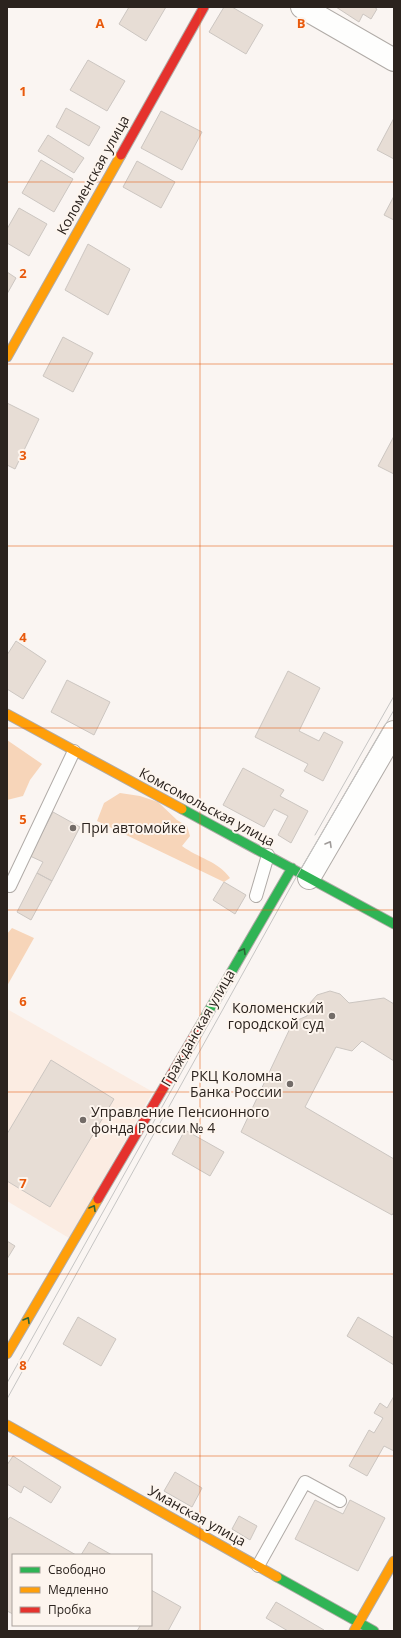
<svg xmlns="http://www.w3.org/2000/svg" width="401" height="1638" font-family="'Open Sans',sans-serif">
<rect width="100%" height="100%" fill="#faf5f2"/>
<!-- built -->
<path fill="#fbece2" d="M7 1009 153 1092 69 1238 7 1201Z"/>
<!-- green -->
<path fill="#f7d5b9" d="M7 740 42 764 30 780 23 796 7 800Z
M120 793 140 796 158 802 177 820 187 826 190 836 182 846C198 858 218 861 230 878L224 882 97 821 104 803Z
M12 928 34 938 7 986V934Z"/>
<!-- building -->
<path fill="#e7ddd5" stroke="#ccc6c1" d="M129 7H166L146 41 119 24Z
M224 7H232L263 25 246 54 209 32Z
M336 7H374L377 9 371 19 363 14 359 22Z
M88 60 125 81 107 111 70 90Z
M66 108 100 127 89 146 56 127Z
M161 111 202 132 182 170 141 148Z
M394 118V159L377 150Z
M48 135 84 158 74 173 38 151Z
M41 160 73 179 54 212 22 193Z
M137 161 175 182 161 208 123 187Z
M394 196V220L384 215Z
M19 208 47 224 29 256 7 243V229Z
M88 244 130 269 108 315 65 290Z
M7 272 16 278 7 294Z
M63 337 93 353 73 392 43 376Z
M7 403 39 419 15 469 7 465Z
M394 436V474L378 466Z
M16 641 46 661 23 699 7 689V655Z
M288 671 320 688 299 731 319 741 324 732 343 742 323 781 304 771 308 764 255 737Z
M67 680 110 702 94 735 51 712Z
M243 768 284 790 280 796 308 811 291 843 278 835 288 816 274 809 264 827 223 805Z
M53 812 80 827 52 881 37 873 43 862 30 856Z
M37 873 52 881 31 920 17 912Z
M224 882 246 895 235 914 213 900Z
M330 991 340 994 349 1003 384 998 394 1004V1061L362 1041 352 1051 336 1047 305 1107 394 1159V1212L392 1215 241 1132 293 1022 307 1016 310 1003 317 995Z
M51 1060 114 1099 50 1207 7 1181V1134Z
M185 1130 224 1152 210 1176 172 1154Z
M7 1241 15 1246 7 1259Z
M78 1317 116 1339 101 1366 63 1344Z
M358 1317 394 1338V1365L347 1336Z
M394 1396V1451L384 1446 367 1476 349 1466 369 1430 374 1433 383 1418 374 1413 380 1403 387 1408Z
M13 1456 61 1487 51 1503 24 1486 21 1493 7 1484V1465Z
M175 1472 202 1488 192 1507 164 1491Z
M315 1500 343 1514 350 1500 385 1518 358 1571 295 1539Z
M239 1516 257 1526 250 1540 232 1529Z
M10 1517 76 1555H13V1614L7 1611V1521Z
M89 1542 112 1555H81Z
M151 1590 181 1607 168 1631H137L140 1626 139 1625H151Z
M276 1602 324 1630V1631H288L266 1618Z"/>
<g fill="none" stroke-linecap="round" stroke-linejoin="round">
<defs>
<path id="lane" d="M7 885 10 886 74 751
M256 896 268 855
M258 1566 305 1482 340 1501"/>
<path id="street" d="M302 7 394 60
M309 878 394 732"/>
<path id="fast" d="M182 809 394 924
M197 1031 292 868
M277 1577 374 1631"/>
<path id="slow" d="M7 357 121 155
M7 714 182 809
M7 1354 98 1199
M7 1425 277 1577
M354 1631 394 1561"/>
<path id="jam" d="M121 155 204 7
M98 1199 197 1031"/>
</defs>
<!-- lane casing -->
<use href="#lane" stroke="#b0aba7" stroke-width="14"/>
<!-- street casing -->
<use href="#street" stroke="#b0aba7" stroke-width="24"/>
<!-- fast casing -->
<use href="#fast" stroke="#b0aba7" stroke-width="11"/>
<!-- slow casing -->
<use href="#slow" stroke="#b0aba7" stroke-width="11"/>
<!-- jam casing -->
<use href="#jam" stroke="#b0aba7" stroke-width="11"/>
<!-- lane -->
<use href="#lane" stroke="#fefefd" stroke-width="12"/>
<!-- street -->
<use href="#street" stroke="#fefefd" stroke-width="22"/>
<!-- fast -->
<use href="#fast" stroke="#30b455" stroke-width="9"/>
<!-- slow -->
<use href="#slow" stroke="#ff9f0a" stroke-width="9"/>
<!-- jam -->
<use href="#jam" stroke="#e5322d" stroke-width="9"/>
<!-- tram -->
<path stroke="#c6c5c4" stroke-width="1" d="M315 835 394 696
M7 1383 240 968
M7 1399 299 872 394 710"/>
</g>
<!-- one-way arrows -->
<defs><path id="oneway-chevron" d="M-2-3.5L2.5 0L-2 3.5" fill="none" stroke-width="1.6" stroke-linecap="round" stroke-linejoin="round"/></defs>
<use stroke="#9f9b99" href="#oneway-chevron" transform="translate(329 844) rotate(-60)"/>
<g stroke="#2d6437">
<use href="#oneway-chevron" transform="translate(243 951) rotate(-60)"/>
<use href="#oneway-chevron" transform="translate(93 1208) rotate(-60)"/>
<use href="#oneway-chevron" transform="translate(27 1320) rotate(-60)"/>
</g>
<!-- grid -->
<path fill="none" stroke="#e8590c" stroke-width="1" stroke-opacity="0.55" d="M200 7V1631M7 182H394M7 364H394M7 546H394M7 728H394M7 910H394M7 1092H394M7 1274H394M7 1456H394"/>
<!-- markers -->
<g fill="#736c68" stroke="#fdf5ee" stroke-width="1.5">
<circle cx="73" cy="828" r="4"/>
<circle cx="332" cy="1016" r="4"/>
<circle cx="290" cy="1084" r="4"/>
<circle cx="83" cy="1120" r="4"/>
</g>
<g text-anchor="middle" stroke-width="4" stroke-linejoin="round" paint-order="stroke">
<!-- street labels -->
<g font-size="14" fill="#2b231e" stroke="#fdf5ee">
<text transform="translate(93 175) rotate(-61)" y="5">Коломенская улица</text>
<text transform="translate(207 807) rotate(28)" y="5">Комсомольская улица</text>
<text transform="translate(198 1028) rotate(-60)" y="5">Гражданская улица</text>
<text transform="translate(197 1516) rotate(29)" y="5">Уманская улица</text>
</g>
<!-- poi labels -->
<g font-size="14" fill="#2b231e" stroke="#fdf5ee" text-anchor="start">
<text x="81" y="833">При автомойке</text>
<text x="324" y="1013" text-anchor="end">Коломенский<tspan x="324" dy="16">городской суд</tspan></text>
<text x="282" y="1081" text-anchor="end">РКЦ Коломна<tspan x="282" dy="16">Банка России</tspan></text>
<text x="91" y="1117">Управление Пенсионного<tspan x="91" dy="16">фонда России № 4</tspan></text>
</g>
</g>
<g font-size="13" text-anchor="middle" font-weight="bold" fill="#e8590c" stroke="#fdf5ee" stroke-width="4" stroke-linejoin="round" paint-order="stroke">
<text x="100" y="28">A</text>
<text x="301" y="28">B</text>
<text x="23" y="96">1</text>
<text x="23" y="278">2</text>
<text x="23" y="460">3</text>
<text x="23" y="642">4</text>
<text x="23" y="824">5</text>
<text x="23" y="1006">6</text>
<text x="23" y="1188">7</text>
<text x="23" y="1370">8</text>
</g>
<!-- border -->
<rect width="401" height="1638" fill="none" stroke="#2b231e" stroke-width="16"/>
<!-- legend -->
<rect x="12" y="1554" width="140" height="72" fill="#fdf5ee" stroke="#a9a19b"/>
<rect x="20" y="1567" width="20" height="6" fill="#30b455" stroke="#a9a19b"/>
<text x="48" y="1574" font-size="12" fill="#2b231e">Свободно</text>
<rect x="20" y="1587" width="20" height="6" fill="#ff9f0a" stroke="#a9a19b"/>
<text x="48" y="1594" font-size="12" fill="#2b231e">Медленно</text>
<rect x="20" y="1607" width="20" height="6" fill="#e5322d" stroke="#a9a19b"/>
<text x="48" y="1614" font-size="12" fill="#2b231e">Пробка</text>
</svg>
